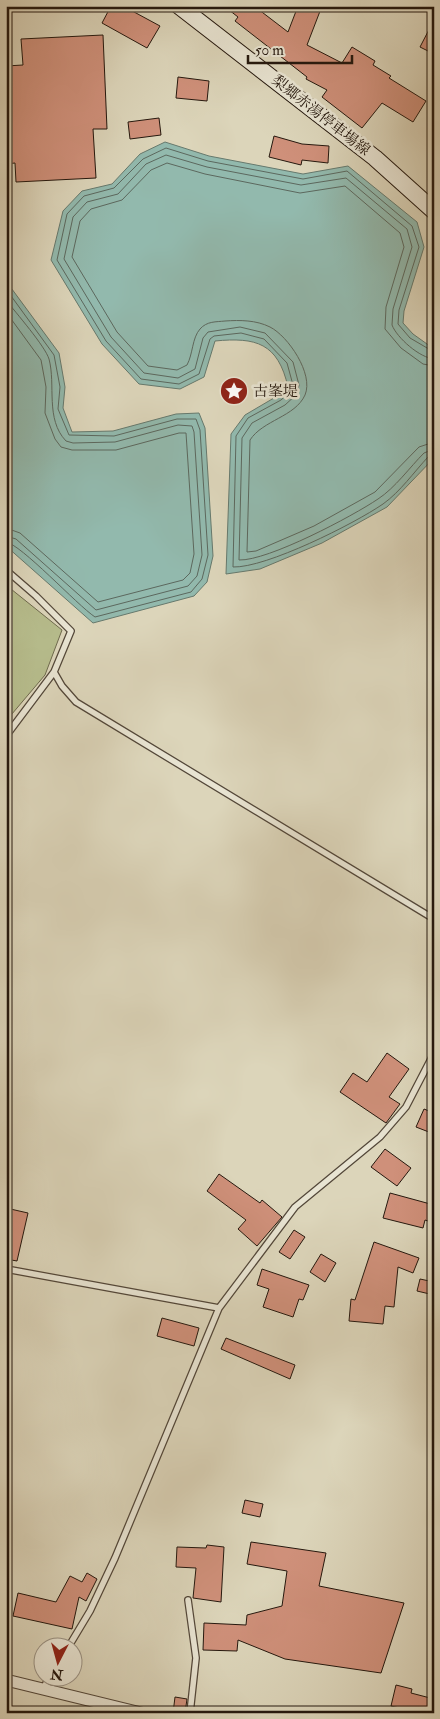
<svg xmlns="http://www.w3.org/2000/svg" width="440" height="1719" font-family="'IM FELL Double Pica','Noto Serif JP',serif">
<rect width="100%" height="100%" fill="#dcd5ba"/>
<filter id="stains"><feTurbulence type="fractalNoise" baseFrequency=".004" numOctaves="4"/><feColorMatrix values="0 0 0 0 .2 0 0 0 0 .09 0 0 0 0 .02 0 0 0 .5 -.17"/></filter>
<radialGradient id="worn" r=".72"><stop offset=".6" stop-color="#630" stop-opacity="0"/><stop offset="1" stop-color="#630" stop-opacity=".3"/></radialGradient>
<!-- green -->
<path fill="#b6bc8c" stroke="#6e6a4d" d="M6 585 62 630 45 675 6 721Z"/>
<!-- water -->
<path fill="#92b9ad" stroke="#66796d" d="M165 142 209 156 303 174 348 166 417 222 424 247 404 311 403 323 413 334 434 349V458L387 507 322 543 260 569 226 574 231 434 245 415 279 395 288 387C278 343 256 337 215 341L204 377 180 389 139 384 102 344 51 260 63 211 82 191 112 184 140 154Z
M6 281 59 353 65 387 63 408 72 432 113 431 176 414 199 413 205 428 213 556 207 582 194 596 93 623 6 546Z"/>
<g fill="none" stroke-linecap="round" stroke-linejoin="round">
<!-- shore -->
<path stroke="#5c685e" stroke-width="1" d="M6 289 54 355 60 387 58 409 69 435 114 436 177 419H196L200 430 208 555 202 579 191 592 95 617C77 605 21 544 6 542
M6 300C16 313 45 346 49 359 56 385 45 419 66 441L73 443 115 442 178 425 192 426 194 432 202 555 197 576 188 586 96 610 16 539 6 536
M6 312 41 360 46 387 45 413 55 439 61 447 72 450H116L179 433H186L194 554 190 573 183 580 98 602 20 533 6 528
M434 352 410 338 398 324 399 310 419 247 412 226 347 171 303 179 208 161 166 148 143 159 114 188 84 196 67 214 57 260 106 341 141 379 179 384 199 374 210 339 214 336 241 333 264 339 287 363 293 385 292 390 281 400 248 418 236 436 233 567C266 568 354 524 383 504 400 492 414 472 428 457L434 456
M434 359C420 358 397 338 392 325L393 309 412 247 407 229 346 178 301 185 207 167 166 155 146 164 118 194 87 202 73 217 64 259 111 337 144 373 178 378 195 369 203 338 208 332 240 327 265 333 293 362 299 385 297 394 285 405 252 423 242 438 239 560C268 561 353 516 378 499 395 488 410 467 424 453L434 449
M434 366 423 364 401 348 385 329 386 307 404 247 400 233 345 186 300 193 205 174 167 163 151 170 122 200 91 209 80 221 72 257 117 332 148 366 177 370 187 365C193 354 192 338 200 329 207 321 216 322 225 321 240 320 256 320 270 327 288 336 314 374 305 395 295 417 263 420 250 440L247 552 256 551 314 526 375 492 419 447 434 442"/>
</g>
<!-- building -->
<path fill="#cf907a" stroke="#25180e" d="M111 6H123L160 26 147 48 102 23Z
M224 6H254L288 32 298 6H322L307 45 342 63 352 47 375 61 373 65 391 76 389 78 426 101 413 122 382 103 362 128 322 97 327 90 306 79 307 77 235 21 238 17Z
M434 20V54L420 47Z
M103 35 107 129H93L96 178 16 182 15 163 6 164V66L23 65 21 39Z
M178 77 209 81 207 101 176 98Z
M159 118 161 135 130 139 128 122Z
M274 136 302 144 329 146 328 163 302 160 301 165 269 157Z
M387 1053 409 1069 389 1097 400 1104 386 1123 340 1092 353 1073 367 1082Z
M424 1109 434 1113V1134L416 1127Z
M385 1149 411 1168 397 1186 371 1167Z
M219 1174 260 1203 262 1200 282 1217 257 1246 238 1229 246 1220 207 1191Z
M390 1193 434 1205V1223L425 1220 423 1228 383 1218Z
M6 1208 28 1213 17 1261 6 1259Z
M294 1230 305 1237 290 1259 279 1252Z
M374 1242 419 1258 413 1273 398 1267 394 1307 385 1306 383 1324 349 1321 351 1299 355 1300Z
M321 1254 336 1263 325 1282 310 1272Z
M262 1269 309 1285 303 1300 299 1299 293 1317 263 1307 269 1289 257 1285Z
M420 1279 434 1282V1295L417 1291Z
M162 1318 199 1328 194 1346 157 1336Z
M226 1338 295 1365 290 1379 221 1349Z
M245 1500 263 1504 260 1517 242 1513Z
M251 1542 326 1553 319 1586 404 1603 381 1673 285 1659 238 1640 237 1651 203 1650 204 1623 246 1625 247 1615 282 1606 287 1571 247 1564Z
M207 1545 224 1547 221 1602 193 1598 196 1568 176 1567 177 1547 206 1548Z
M87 1573 97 1579 86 1601 79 1597 72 1629 13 1616 18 1593 56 1602 70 1576 82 1582Z
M396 1685 412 1689 411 1693 434 1699V1713H420L391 1706Z
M175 1697 187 1699 185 1713H173Z"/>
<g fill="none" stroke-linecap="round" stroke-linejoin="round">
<defs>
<path id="lane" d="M6 570 36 596 71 631 54 672 6 736
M54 672 62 686 76 702 434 919
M6 1269 219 1308
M188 1600 196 1658 190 1713
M69 1646 90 1611 115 1558 219 1308 295 1207 380 1137 406 1107 434 1053
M43 1689 50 1676"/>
<path id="street" d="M6 1680 141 1713"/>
<path id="secondary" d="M179 6 375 158 434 211"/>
</defs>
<!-- lane casing -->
<use href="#lane" stroke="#534739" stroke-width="8"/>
<!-- street casing -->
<use href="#street" stroke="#534739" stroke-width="13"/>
<!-- secondary casing -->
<use href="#secondary" stroke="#25180e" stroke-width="18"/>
<!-- lane -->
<use href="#lane" stroke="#e8e4d2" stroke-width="5.5"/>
<!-- street -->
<use href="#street" stroke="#e8e4d2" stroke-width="11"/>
<!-- secondary -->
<use href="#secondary" stroke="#e8e4d2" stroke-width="16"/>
</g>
<!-- icons -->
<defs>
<symbol id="sight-disc" viewBox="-11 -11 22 22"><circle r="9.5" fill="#8f2418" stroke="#e8e4d2"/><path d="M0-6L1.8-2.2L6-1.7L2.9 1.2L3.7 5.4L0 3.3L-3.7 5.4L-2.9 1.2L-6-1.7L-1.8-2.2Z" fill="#fff"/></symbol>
</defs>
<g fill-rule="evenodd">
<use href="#sight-disc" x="218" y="375" width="32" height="32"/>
</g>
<g text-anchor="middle" stroke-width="5" stroke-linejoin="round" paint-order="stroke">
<!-- street labels -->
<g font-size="15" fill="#25180e" stroke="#e8e4d2">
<text transform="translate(321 115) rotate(38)" y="5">梨郷赤湯停車場線</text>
</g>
<!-- poi labels -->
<g font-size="15" fill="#25180e" stroke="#e8e4d2" text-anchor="start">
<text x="253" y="396">古峯堤</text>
</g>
</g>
<!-- margin -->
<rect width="440" height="1719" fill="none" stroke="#dcd5ba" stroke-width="25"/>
<rect x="8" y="8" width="425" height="1704" fill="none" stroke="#25180e" stroke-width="2.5"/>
<rect x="12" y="12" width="415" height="1694" fill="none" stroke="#25180e"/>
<!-- north arrow -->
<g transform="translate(58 1662) rotate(186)"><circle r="24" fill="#e8e4d2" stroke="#9a9284"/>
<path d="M0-4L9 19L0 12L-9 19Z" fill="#8f2418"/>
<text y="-8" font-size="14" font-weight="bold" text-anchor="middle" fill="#25180e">N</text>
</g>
<!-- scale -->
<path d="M248 55v8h104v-8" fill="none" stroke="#25180e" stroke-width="2.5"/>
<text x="255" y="55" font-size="15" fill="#25180e" stroke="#e8e4d2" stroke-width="4" paint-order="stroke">50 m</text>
<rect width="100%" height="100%" filter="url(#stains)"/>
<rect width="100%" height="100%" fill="url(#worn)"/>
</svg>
